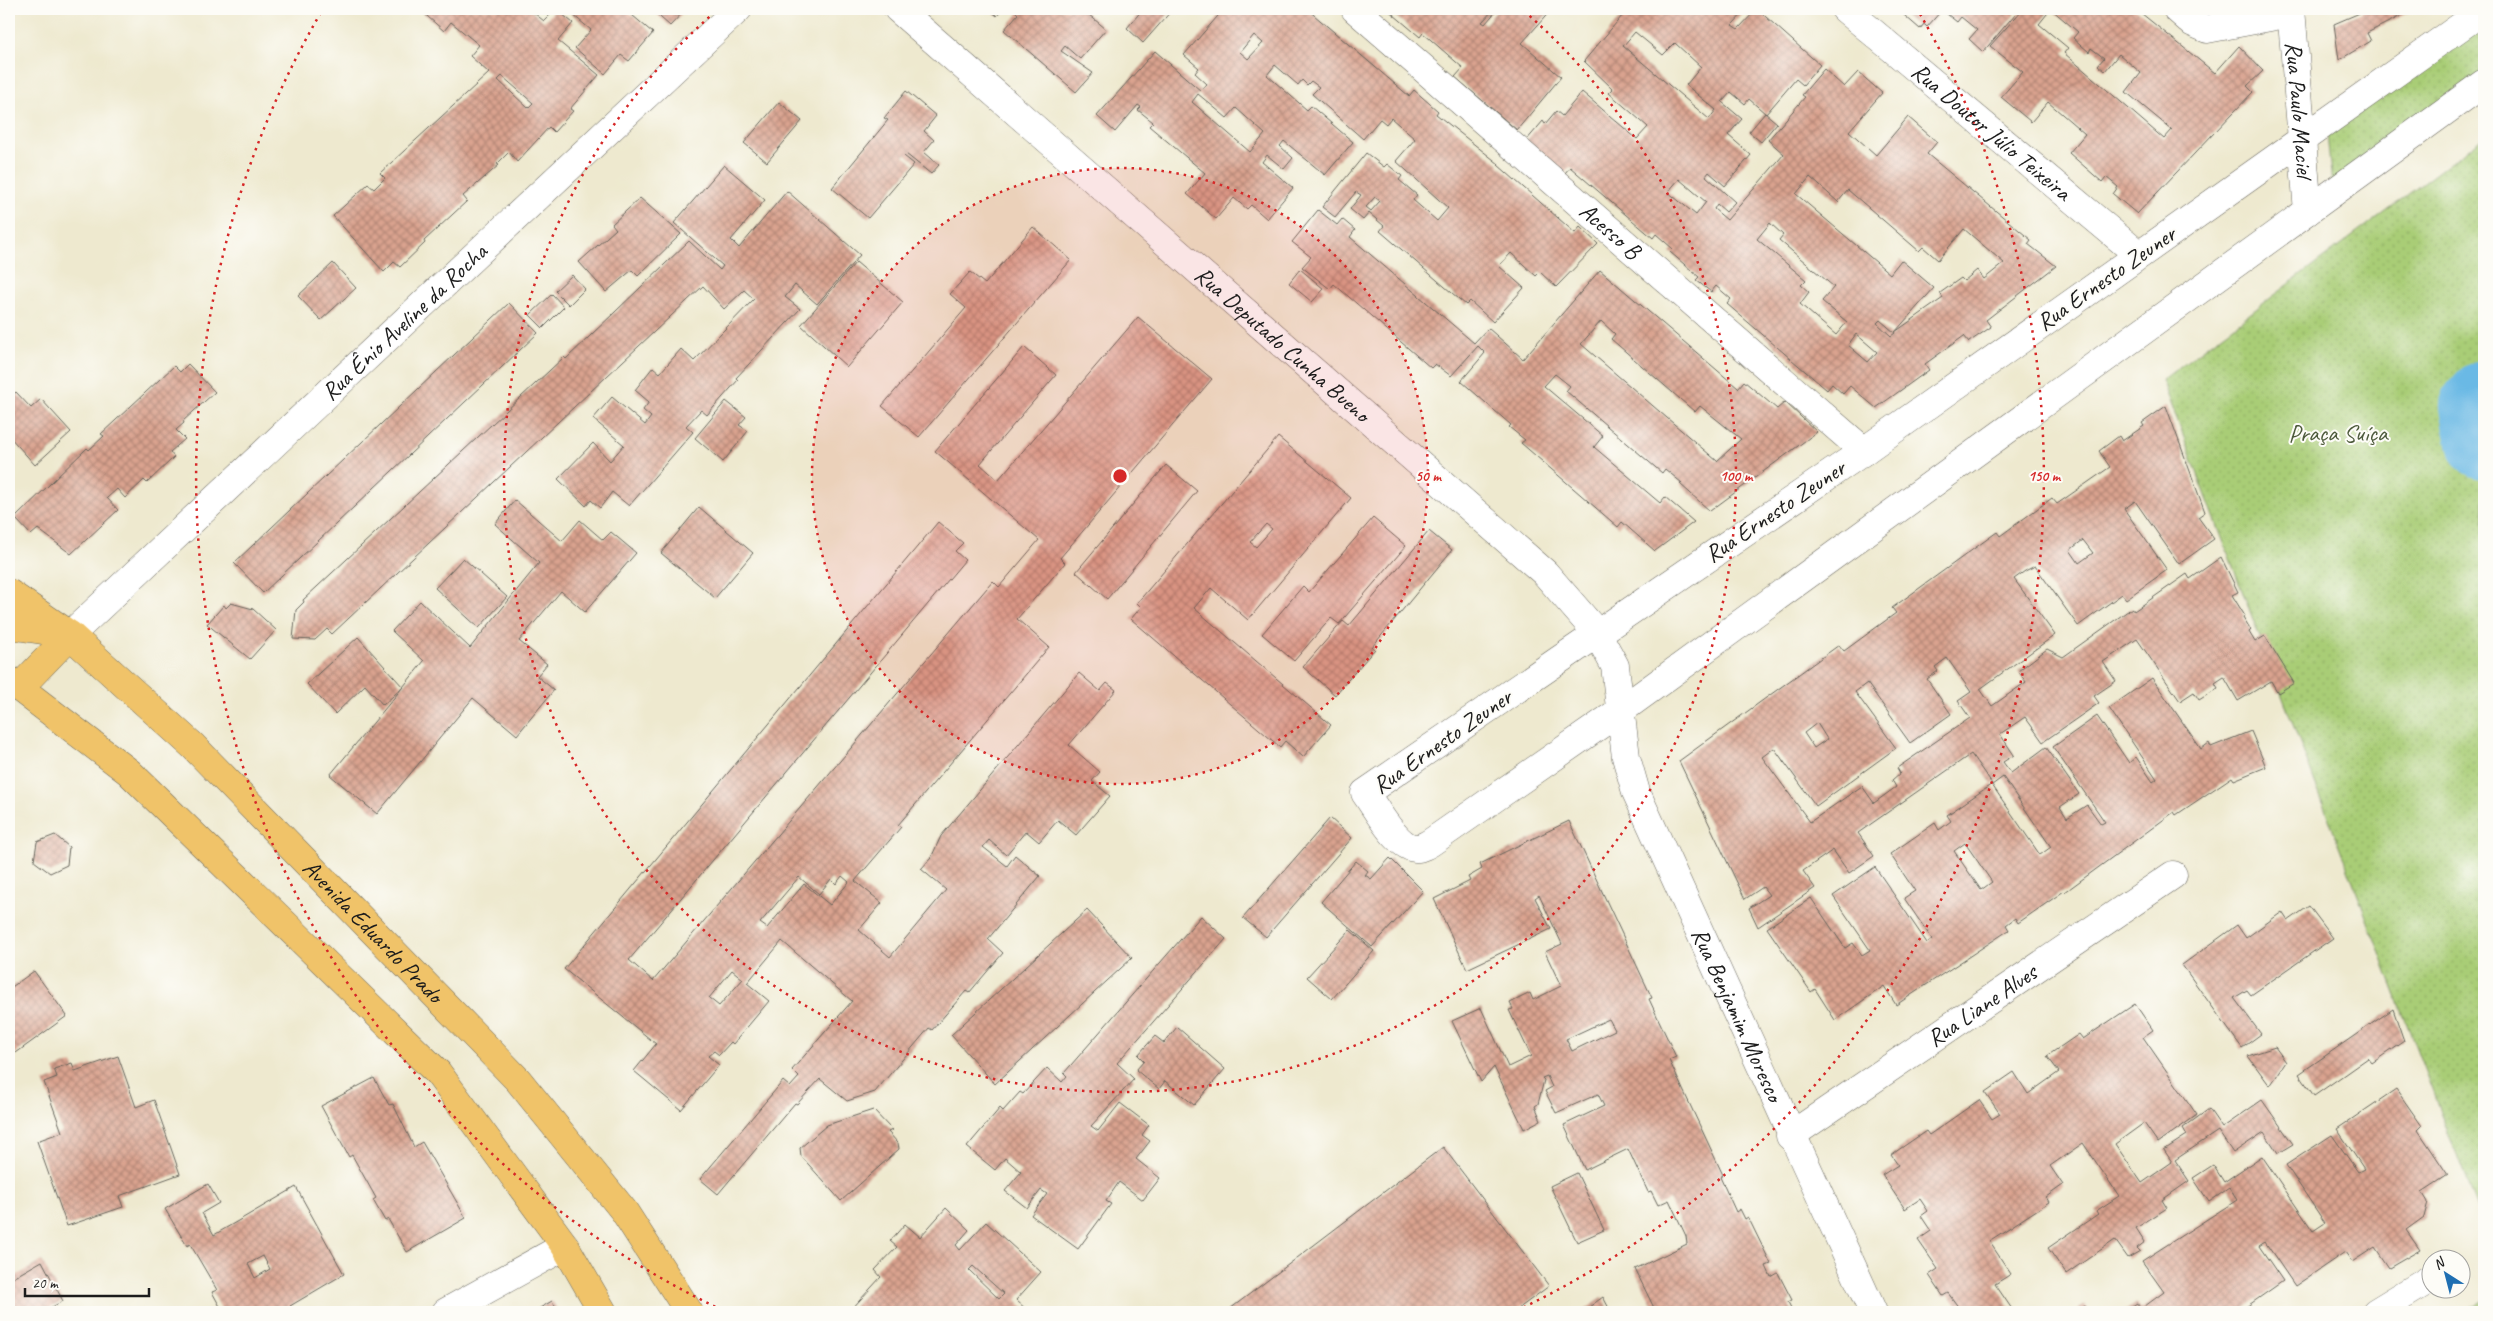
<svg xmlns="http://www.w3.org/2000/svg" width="2493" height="1321" font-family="Caveat,sans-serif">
<defs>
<pattern id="park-dots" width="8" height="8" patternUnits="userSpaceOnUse" patternTransform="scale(1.25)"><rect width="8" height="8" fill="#a9cd76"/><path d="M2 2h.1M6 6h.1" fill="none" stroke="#91af66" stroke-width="1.8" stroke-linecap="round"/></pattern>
<pattern id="building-cross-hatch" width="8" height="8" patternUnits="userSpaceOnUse" patternTransform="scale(1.25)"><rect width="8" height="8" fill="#daa38f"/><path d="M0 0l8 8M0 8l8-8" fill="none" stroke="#b08474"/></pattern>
</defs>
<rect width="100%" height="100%" fill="#fdfcf7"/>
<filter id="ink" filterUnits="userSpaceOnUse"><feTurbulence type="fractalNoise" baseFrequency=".02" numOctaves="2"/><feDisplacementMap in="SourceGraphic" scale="10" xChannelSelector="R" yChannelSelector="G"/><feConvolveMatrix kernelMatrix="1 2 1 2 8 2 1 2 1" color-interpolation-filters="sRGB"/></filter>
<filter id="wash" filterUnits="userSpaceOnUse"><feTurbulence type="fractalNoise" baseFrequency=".0096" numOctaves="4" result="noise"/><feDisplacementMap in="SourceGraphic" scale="20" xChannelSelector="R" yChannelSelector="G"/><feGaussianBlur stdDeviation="1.12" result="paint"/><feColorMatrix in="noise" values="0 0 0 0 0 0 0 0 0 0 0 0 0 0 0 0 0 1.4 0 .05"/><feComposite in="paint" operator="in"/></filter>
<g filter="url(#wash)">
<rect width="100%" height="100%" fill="#eee9cf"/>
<!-- park -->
<path fill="url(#park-dots)" stroke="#627449" d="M2484 20V76L2332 186 2327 134Z
M2484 137V1227L2162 380Z
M2484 1300V1312H2464Z"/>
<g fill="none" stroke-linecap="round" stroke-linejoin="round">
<!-- river -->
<path stroke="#6bb9e5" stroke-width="74" d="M2484 398 2477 406 2484 442"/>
</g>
<g id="blocks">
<!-- building -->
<path fill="url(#building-cross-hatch)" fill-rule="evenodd" d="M419 9H529L544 21 556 9 573 23 558 41 599 75 570 109 573 111 554 132 549 127 517 162 509 152 497 164 499 165 463 196 467 201 424 241 425 243 400 267 394 262 384 272 333 216 368 184 374 189 385 178 380 173 489 73 470 56 479 45 451 22 444 31ZM502 76 533 103 528 108 498 80Z
M566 9H625L653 33 629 61 621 55 605 74 575 48 591 30Z
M651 9H686L670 26Z
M989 9H1003L997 16Z
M1013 9H1082L1106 29 1080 59 1065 46 1061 51 1093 73 1076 92 1004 30 1018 14Z
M1143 9H1173L1143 43 1127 28Z
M1224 9H1307L1409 96 1414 90 1438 111 1436 114 1499 164 1498 165 1575 233 1580 227 1598 244 1556 287 1540 272 1536 276 1511 253 1499 266 1524 288 1493 322 1470 301 1466 305 1380 231 1384 226 1369 213 1363 220 1350 209 1361 195 1356 192 1335 217 1322 207 1366 153 1384 167 1387 164 1402 176 1399 180 1417 195 1413 200 1437 221 1448 208 1396 161 1415 139 1391 118 1386 124 1380 119 1363 139 1312 94 1319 87 1311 81 1307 85 1302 80 1298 85 1275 65 1267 75 1307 110 1311 106 1353 142 1325 175 1284 141 1280 146 1293 158 1284 169 1267 155 1262 162 1293 188 1267 219 1251 205 1247 209 1234 198 1216 219 1187 194 1205 173 1149 126 1153 122 1138 110 1141 107 1138 105 1115 132 1097 116 1155 51 1201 91 1207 84 1195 73 1199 68 1184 55ZM1254 35 1263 43 1248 59 1240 52ZM1198 94 1227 118 1236 108 1265 134 1250 152 1192 102ZM1375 197 1380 201 1371 211 1366 207Z
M1387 9H1494L1482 22 1485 24 1498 9H1552L1522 43 1561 77 1517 130 1455 77 1463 68 1423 33 1420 37Z
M1628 9H1747L1732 25 1738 29 1757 9 1820 65 1803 85 1796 79 1766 114 1749 99 1745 104 1731 92 1722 102 1742 119 1728 135 1751 155 1725 186 1709 172 1706 176 1735 202 1726 212 1717 204 1714 209 1727 220 1784 154 1768 140 1805 97 1802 95 1824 69 1844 87 1858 72 1882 93 1849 131 1876 155 1908 117 1937 142 1927 154 2031 240 2028 244 2056 266 1986 320 1991 327 1969 342 1964 336 1925 364 1929 370 1876 408 1850 386 1843 394 1832 384 1827 390 1727 304 1731 299 1716 286 1711 292 1696 280 1699 277 1670 252 1673 249 1656 234 1653 238 1570 167 1565 173 1526 141 1543 121 1545 124 1556 111 1562 116 1582 92 1637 139 1648 127 1609 93 1613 89 1584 61ZM1635 32 1663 55 1675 43 1701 67 1686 85 1716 110 1709 119 1623 46ZM1810 177 1838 202 1848 190 1919 251 1923 247 1938 260 1964 229 2004 263 1984 279 1977 270 1964 281 1961 278 1940 293 1943 298 1895 332 1934 288 1901 260 1890 274 1796 194ZM1679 179 1706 202 1696 215 1668 192ZM1770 223 1783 235 1779 240 1834 287 1822 301 1847 322 1836 335 1800 304 1809 292 1801 285 1806 280 1757 239ZM1880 320 1895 333 1891 336 1877 323ZM1856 334 1877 352 1868 362 1848 345Z
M1897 9H2011L2016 13 1983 52 1969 39 1977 30 1961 17 1957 22 1942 10 1927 27 1924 24 1920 29Z
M2023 9 2026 11 2028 9H2136L2215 73 2239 46 2263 71 2247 86 2253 92 2137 214 2113 194 2118 187 2106 177 2102 182 2069 153 2085 134 2048 102 2031 122 2001 97 2023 72 1990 46ZM2051 9 2078 32 2073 38 2089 52 2091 48 2104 58 2098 65 2105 71 2119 54 2141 73 2126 92 2172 130 2164 139 2064 53 2068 48 2039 24Z
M2361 9H2415L2367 33 2371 41 2339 60 2334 24 2362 12Z
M906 91 936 116 924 131 934 140 924 152 939 165 931 174 906 154 904 156 914 164 868 218 832 188 888 120 884 118Z
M779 102 802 121 767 162 744 143Z
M1765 113 1777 123 1761 142 1749 132Z
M724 165 765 200 731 240 739 248 787 191 860 255 817 304 795 285 785 297 800 309 736 378 738 380 707 415 701 410 686 426 693 432 629 506 612 492 600 508 591 500 586 506 558 479 593 443 610 461 624 445 593 419 612 397 645 425 651 417 643 410 649 402 635 390 653 367 660 373 681 349 694 361 754 299 744 290 724 309 703 286 332 634 327 629 315 640 293 639 296 610 304 602 303 600 564 357 566 359 689 241 720 270 723 266 674 223Z
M640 198 681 234 638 276 632 270 606 292 579 262 616 229 612 224Z
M1318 210 1337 225 1342 219 1355 230 1350 237 1474 343 1488 328 1523 359 1600 270 1738 388 1744 381 1777 409 1785 402 1817 432 1710 511 1680 484 1682 483 1665 469 1662 473 1566 391 1570 386 1555 374 1544 386 1603 436 1594 447 1660 503 1665 497 1694 522 1655 551 1622 522 1618 527 1521 443 1525 440 1509 427 1511 425 1461 381 1485 353 1478 346 1451 376 1435 364 1431 368 1334 284 1330 289 1302 267 1311 257 1292 242ZM1601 321 1615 334 1611 339 1695 412 1700 406 1741 439 1717 461 1581 344Z
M1033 227 1071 260 919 437 882 406 966 308 950 294 970 272 985 284Z
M856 262 903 302 847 367 801 325Z
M333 263 356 288 321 320 298 296Z
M1300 269 1324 289 1312 302 1289 283Z
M572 275 585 289 569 305 555 291Z
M552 294 564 307 543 328 530 315Z
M509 303 538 333 263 593 234 563Z
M1138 317 1212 379 1060 558 1065 563 1017 619 1049 647 898 825 901 827 855 881 882 903 859 930 890 957 946 890 921 869 931 858 941 836 1079 673 1100 691 1107 683 1116 690 1069 745 1100 772 1092 781 1110 796 1076 835 1058 820 1039 842 1026 831 1006 855 989 840 983 847 1007 866 1015 855 1040 876 988 939 1003 953 969 993 966 991 932 1030 929 1028 875 1092 847 1101 820 1079 797 1104 795 1103 718 1194 700 1179 783 1081 790 1087 799 1077 792 1070 852 1001 782 941 747 983 769 1001 733 1044 731 1042 719 1055 714 1051 708 1056 719 1065 681 1110 634 1071 656 1044 564 969 938 522 963 543 955 551 965 560 629 960 653 981 993 581 999 587 1039 540 935 451 1024 347 1056 375 980 464 998 480ZM842 876 849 882 830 905 804 884 767 928 760 923 799 877 819 894 831 879 836 884ZM732 970 743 979 719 1006 709 998Z
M188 364 215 392 183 421 184 423 176 430 185 439 170 452 174 457 147 483 144 480 125 498 117 489 107 498 118 510 71 554 38 529 31 535 15 518 87 448 89 450 104 436 101 434 174 366 180 372Z
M16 392 31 408 41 399 71 432 35 465 9 436V398Z
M726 401 746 417 739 425 748 431 723 462 695 438Z
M2166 406 2205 512 2198 517 2214 539 2179 564 2135 501 2124 509 2167 570 2126 599 2122 594 2078 626 2035 566 2025 571 2014 579 2055 635 1980 689 1992 706 2026 682 2018 671 2047 649 2063 657 2132 608 2134 611 2187 574 2190 579 2221 557 2238 592 2232 595 2245 616 2243 617 2251 630 2249 632 2255 642 2265 636 2294 683 2278 693 2271 681 2238 701 2224 677 2215 683 2218 688 2199 700 2194 692 2180 701 2137 639 2103 662 2116 681 2094 696 2099 703 2043 742 2025 717 2000 734 2014 755 2003 762 2011 773 2046 747 2079 794 2060 807 2067 818 2087 805 2101 824 2105 822 2053 747 2097 716 2129 763 2136 757 2153 782 2157 779 2109 708 2152 678 2201 749 2209 743 2211 747 2251 731 2266 767 2234 780 2232 777 2176 815 2174 812 2065 892 2064 891 2018 923 2015 918 2006 925 2009 930 1896 1005 1884 986 1835 1020 1815 989 1811 992 1767 928 1811 898 1845 948 1853 943 1862 955 1870 950 1833 896 1875 867 1927 943 1932 939 1904 898 1915 891 1890 854 1935 823 1939 830 1951 821 1947 815 1992 784 1971 754 1858 833 1874 856 1849 873 1833 850 1803 871 1815 888 1758 927 1749 908 1769 895 1763 887 1745 899 1679 761 1839 645 1844 651 1896 613 1892 608 1997 532 2000 536 2052 498 2057 504 2110 467 2099 451 2119 436 2122 441 2144 426 2142 423ZM2083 540 2093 553 2079 563 2070 550ZM1947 658 1971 692 1958 701 1970 718 1897 768 1900 773 1892 780 1896 787 1874 803 1862 786 1810 822 1762 757 1774 748 1816 806 1896 748 1855 692 1867 683 1910 743 1951 714 1927 679 1938 671 1935 667ZM1817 723 1827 739 1814 748 1804 733ZM2003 777 2051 847 2040 855 1992 785ZM1965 843 1992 882 1981 890 1954 851Z
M1278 437 1351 498 1248 620 1211 588 1194 608 1331 725 1303 757 1285 741 1280 747 1131 619 1141 607 1137 603ZM1266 524 1272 529 1256 547 1250 542Z
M1166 465 1197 491 1107 599 1076 572Z
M515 500 562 541 580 520 603 540 611 532 636 553 585 612 561 591 519 641 547 664 537 676 554 690 517 735 473 698 377 814 330 775 403 687 383 705 365 685 335 714 307 684 358 637 403 687 424 661 392 631 420 601 470 648 539 563 495 524Z
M699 507 753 553 715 598 661 553Z
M1373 518 1406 546 1339 624 1331 618 1294 661 1262 634 1303 586 1309 592Z
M1429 531 1452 550 1372 647 1375 649 1335 695 1303 667 1343 621 1349 626Z
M463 558 507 597 479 628 435 588Z
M231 603 253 609 276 630 250 659 207 624 224 605 226 608Z
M1330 818 1352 838 1266 937 1243 918Z
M1569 821 1652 998 1649 999 1676 1057 1669 1060 1723 1175 1720 1177 1736 1212 1740 1209 1745 1219 1748 1217 1771 1264 1766 1266 1771 1277 1778 1273 1792 1300 1788 1302 1793 1312H1656L1635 1269 1687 1244 1686 1236 1669 1200 1658 1205 1651 1191 1648 1192 1628 1149 1585 1170 1564 1125 1604 1106 1598 1094 1556 1113 1545 1091 1552 1087 1547 1076 1542 1078 1544 1080 1538 1104 1535 1106 1541 1120 1524 1129 1494 1067 1481 1082 1452 1021 1481 1008 1508 1067 1531 1056 1509 1010 1513 1009 1510 1003 1530 993 1533 1000 1561 986 1545 952 1562 944 1539 895 1535 898 1551 929 1467 969 1434 899 1470 881 1468 877 1482 869 1480 864ZM1609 1019 1615 1030 1572 1051 1566 1039Z
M55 835 69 847 67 865 50 873 34 861 37 842Z
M1390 858 1423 891 1372 947 1321 902 1356 861 1368 871 1365 875 1371 879Z
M2309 906 2333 938 2251 995 2247 990 2234 998 2261 1034 2242 1048 2182 965 2237 925 2246 938 2282 912 2288 921Z
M1087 910 1132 958 995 1084 951 1035Z
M1201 916 1226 939 1117 1063 1134 1079 1091 1126 1098 1131 1120 1103 1149 1125 1142 1135 1150 1141 1136 1159 1160 1178 1143 1200 1119 1182 1106 1201 1111 1204 1078 1249 1031 1215 1047 1194 1041 1190 1027 1208 1005 1191 1021 1172 1005 1158 995 1170 967 1147 1000 1108 1003 1111 1020 1092 1023 1094 1047 1068 1062 1082 1067 1076 1064 1073Z
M1350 930 1374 951 1332 999 1307 977Z
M34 971 67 1016 9 1058V989Z
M2135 1004 2153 1030 2143 1037 2197 1115 2158 1143 2144 1123 2115 1144 2142 1183 2172 1162 2164 1150 2187 1135 2183 1128 2209 1109 2222 1128 2262 1100 2293 1144 2278 1153 2264 1132 2233 1153 2218 1131 2175 1160 2189 1181 2162 1200 2167 1208 2136 1228 2145 1242 2137 1248 2140 1251 2128 1258 2115 1240 2066 1274 2048 1248 2098 1214 2096 1211 2119 1196 2083 1143 2050 1166 2063 1185 2046 1197 2049 1202 1989 1241 2011 1274 1995 1284 2014 1312H1956L1959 1308 1948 1293 1943 1296 1929 1275 1938 1269 1918 1240 1931 1231 1921 1216 1928 1211 1920 1199 1905 1209 1882 1175 1898 1165 1891 1155 1926 1131 1929 1135 1979 1100 1992 1119 2000 1114 1985 1092 2014 1072 2028 1094 2059 1072 2047 1056 2079 1034 2083 1039Z
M2393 1009 2404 1041 2372 1063 2368 1058 2314 1096 2299 1074Z
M1177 1027 1225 1069 1194 1105 1165 1081 1159 1089 1136 1070 1144 1061 1138 1055 1155 1036 1164 1043Z
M2275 1047 2286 1062 2270 1086 2248 1056Z
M118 1056 136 1107 154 1100 180 1174 119 1196 123 1207 67 1226 37 1141 62 1132 44 1082 57 1077 54 1069 72 1063 75 1071Z
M374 1078 389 1105 393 1104 414 1147 422 1142 466 1218 407 1252 388 1219 385 1221 373 1200 376 1198 352 1155 349 1157 321 1106Z
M2396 1089 2422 1126 2418 1130 2448 1175 2422 1192 2428 1202 2424 1217 2406 1230 2420 1250 2389 1268 2375 1247 2352 1262 2345 1252 2295 1286 2265 1242 2259 1246 2283 1281 2239 1312H2123L2137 1303 2141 1309 2164 1292 2142 1261 2237 1200 2229 1188 2209 1202 2193 1178 2213 1165 2224 1182 2262 1156 2313 1231 2325 1223 2286 1165 2332 1135 2358 1172 2364 1169 2337 1129Z
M873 1110 892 1130 888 1132 898 1143 899 1149 841 1201 801 1156 800 1148 827 1125Z
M1443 1147 1549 1286 1514 1312H1226Z
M1577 1173 1604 1230 1577 1242 1550 1186Z
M208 1184 219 1203 202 1213 214 1235 296 1187 344 1274 290 1306 292 1308 284 1312H223L212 1292 217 1290 190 1244 187 1246 165 1209ZM263 1256 270 1269 255 1278 248 1264Z
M946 1208 969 1230 956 1245 960 1250 986 1222 1041 1272 1016 1300 1029 1312H1003L1000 1309 997 1312H849L881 1277 875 1270 897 1247 890 1241 905 1224 920 1237ZM973 1266 1004 1294 999 1299 969 1270Z
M42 1261 63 1301 43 1312H9V1280Z
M1603 1297 1611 1312H1582Z
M552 1301 559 1312H533Z
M2085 1305 2090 1312H2074Z"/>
</g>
</g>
<g filter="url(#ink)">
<use href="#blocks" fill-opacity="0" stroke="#66645b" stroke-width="1"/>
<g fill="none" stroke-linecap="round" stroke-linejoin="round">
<defs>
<g id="minor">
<path id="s1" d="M898 9 1545 573 1597 633 1615 666 1626 757 1636 792 1873 1312"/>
<path id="s2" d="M1355 9 1864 451"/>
<path id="s3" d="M1845 9 2139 255"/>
<path d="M2177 9 2193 23 2207 29 2291 13"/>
<path id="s4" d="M2291 9 2308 211"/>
<path d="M2484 10 1864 451 1365 793C1376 808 1398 851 1419 848 1422 847 1427 845 1430 843L1620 711 2484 83"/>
<path id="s5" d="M70 635 738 9"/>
<path id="s6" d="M1790 1136 2173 875"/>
<path d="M446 1312 565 1246"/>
<path d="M2376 1312 2430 1279"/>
</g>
<g id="major">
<path id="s7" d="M9 593 70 635 193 746 518 1080 624 1211 689 1312"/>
<path d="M9 625 62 633"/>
<path d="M9 680 129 772 438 1073 565 1246 603 1312"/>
<path d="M19 688 70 635"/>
</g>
</defs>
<!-- minor casing -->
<use href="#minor" stroke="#66645b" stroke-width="29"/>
<!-- major casing -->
<use href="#major" stroke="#66645b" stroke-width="29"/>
<!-- minor -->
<use href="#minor" stroke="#fff" stroke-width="28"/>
<!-- major -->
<use href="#major" stroke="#f0c369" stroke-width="28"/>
</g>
</g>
<!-- distance rings -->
<circle cx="1120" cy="476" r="308" fill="#d62828" fill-opacity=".12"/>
<g fill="none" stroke="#d62828" stroke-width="2.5" stroke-dasharray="2.5 5">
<circle cx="1120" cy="476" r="308"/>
<path d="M1524 11A616 616 0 1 1 716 11"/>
<path d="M722 1310A924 924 0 0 1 320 14M1920 14A924 924 0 0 1 1518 1310"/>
</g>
<g text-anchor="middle" stroke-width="4" stroke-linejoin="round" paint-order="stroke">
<!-- street labels -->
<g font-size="24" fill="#1c1c1c" stroke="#fdfcf7">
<text dy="8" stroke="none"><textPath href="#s4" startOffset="101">Rua Paulo Maciel</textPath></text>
<text dy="8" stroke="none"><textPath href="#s3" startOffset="191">Rua Doutor Júlio Teixeira</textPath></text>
<text dy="8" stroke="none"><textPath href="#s2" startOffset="338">Acesso B</textPath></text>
<text transform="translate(2106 278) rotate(-35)" y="8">Rua Ernesto Zeuner</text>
<text dy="8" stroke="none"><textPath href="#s5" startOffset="458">Rua Ênio Aveline da Rocha</textPath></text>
<text dy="8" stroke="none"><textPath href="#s1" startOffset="510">Rua Deputado Cunha Bueno</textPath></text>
<text transform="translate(1775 511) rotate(-34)" y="8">Rua Ernesto Zeuner</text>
<text transform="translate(1442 741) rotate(-35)" y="8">Rua Ernesto Zeuner</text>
<text dy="8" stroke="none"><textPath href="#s7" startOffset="498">Avenida Eduardo Prado</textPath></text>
<text dy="8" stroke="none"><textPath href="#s6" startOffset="232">Rua Liane Alves</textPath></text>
<text dy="8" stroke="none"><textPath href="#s1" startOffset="1348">Rua Benjamim Moresco</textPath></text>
</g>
<!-- park labels -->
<g font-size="24" fill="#4d5a3c" stroke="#fdfcf7">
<text x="2338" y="441">Praça Suíça</text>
</g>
</g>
<circle cx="1120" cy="476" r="8" fill="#d62828" stroke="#fdfcf7" stroke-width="2.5"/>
<g font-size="15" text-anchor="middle" font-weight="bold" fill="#d62828" stroke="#fdfcf7" stroke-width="4" stroke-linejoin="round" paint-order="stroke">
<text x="1428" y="481">50 m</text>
<text x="1736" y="481">100 m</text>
<text x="2044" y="481">150 m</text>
</g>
<!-- margin -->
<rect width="2493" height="1321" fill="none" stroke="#fdfcf7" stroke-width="30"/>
<!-- north arrow -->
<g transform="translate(2446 1274) rotate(324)"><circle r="24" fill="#fdfcf7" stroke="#a3a29f"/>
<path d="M0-4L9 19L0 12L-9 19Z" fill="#1f6fb2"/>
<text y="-8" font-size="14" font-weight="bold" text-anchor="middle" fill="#1c1c1c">N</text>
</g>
<!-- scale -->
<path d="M25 1288v8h124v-8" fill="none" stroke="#1c1c1c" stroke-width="2.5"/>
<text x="32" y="1288" font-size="15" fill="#1c1c1c" stroke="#fdfcf7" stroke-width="4" paint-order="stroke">20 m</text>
</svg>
